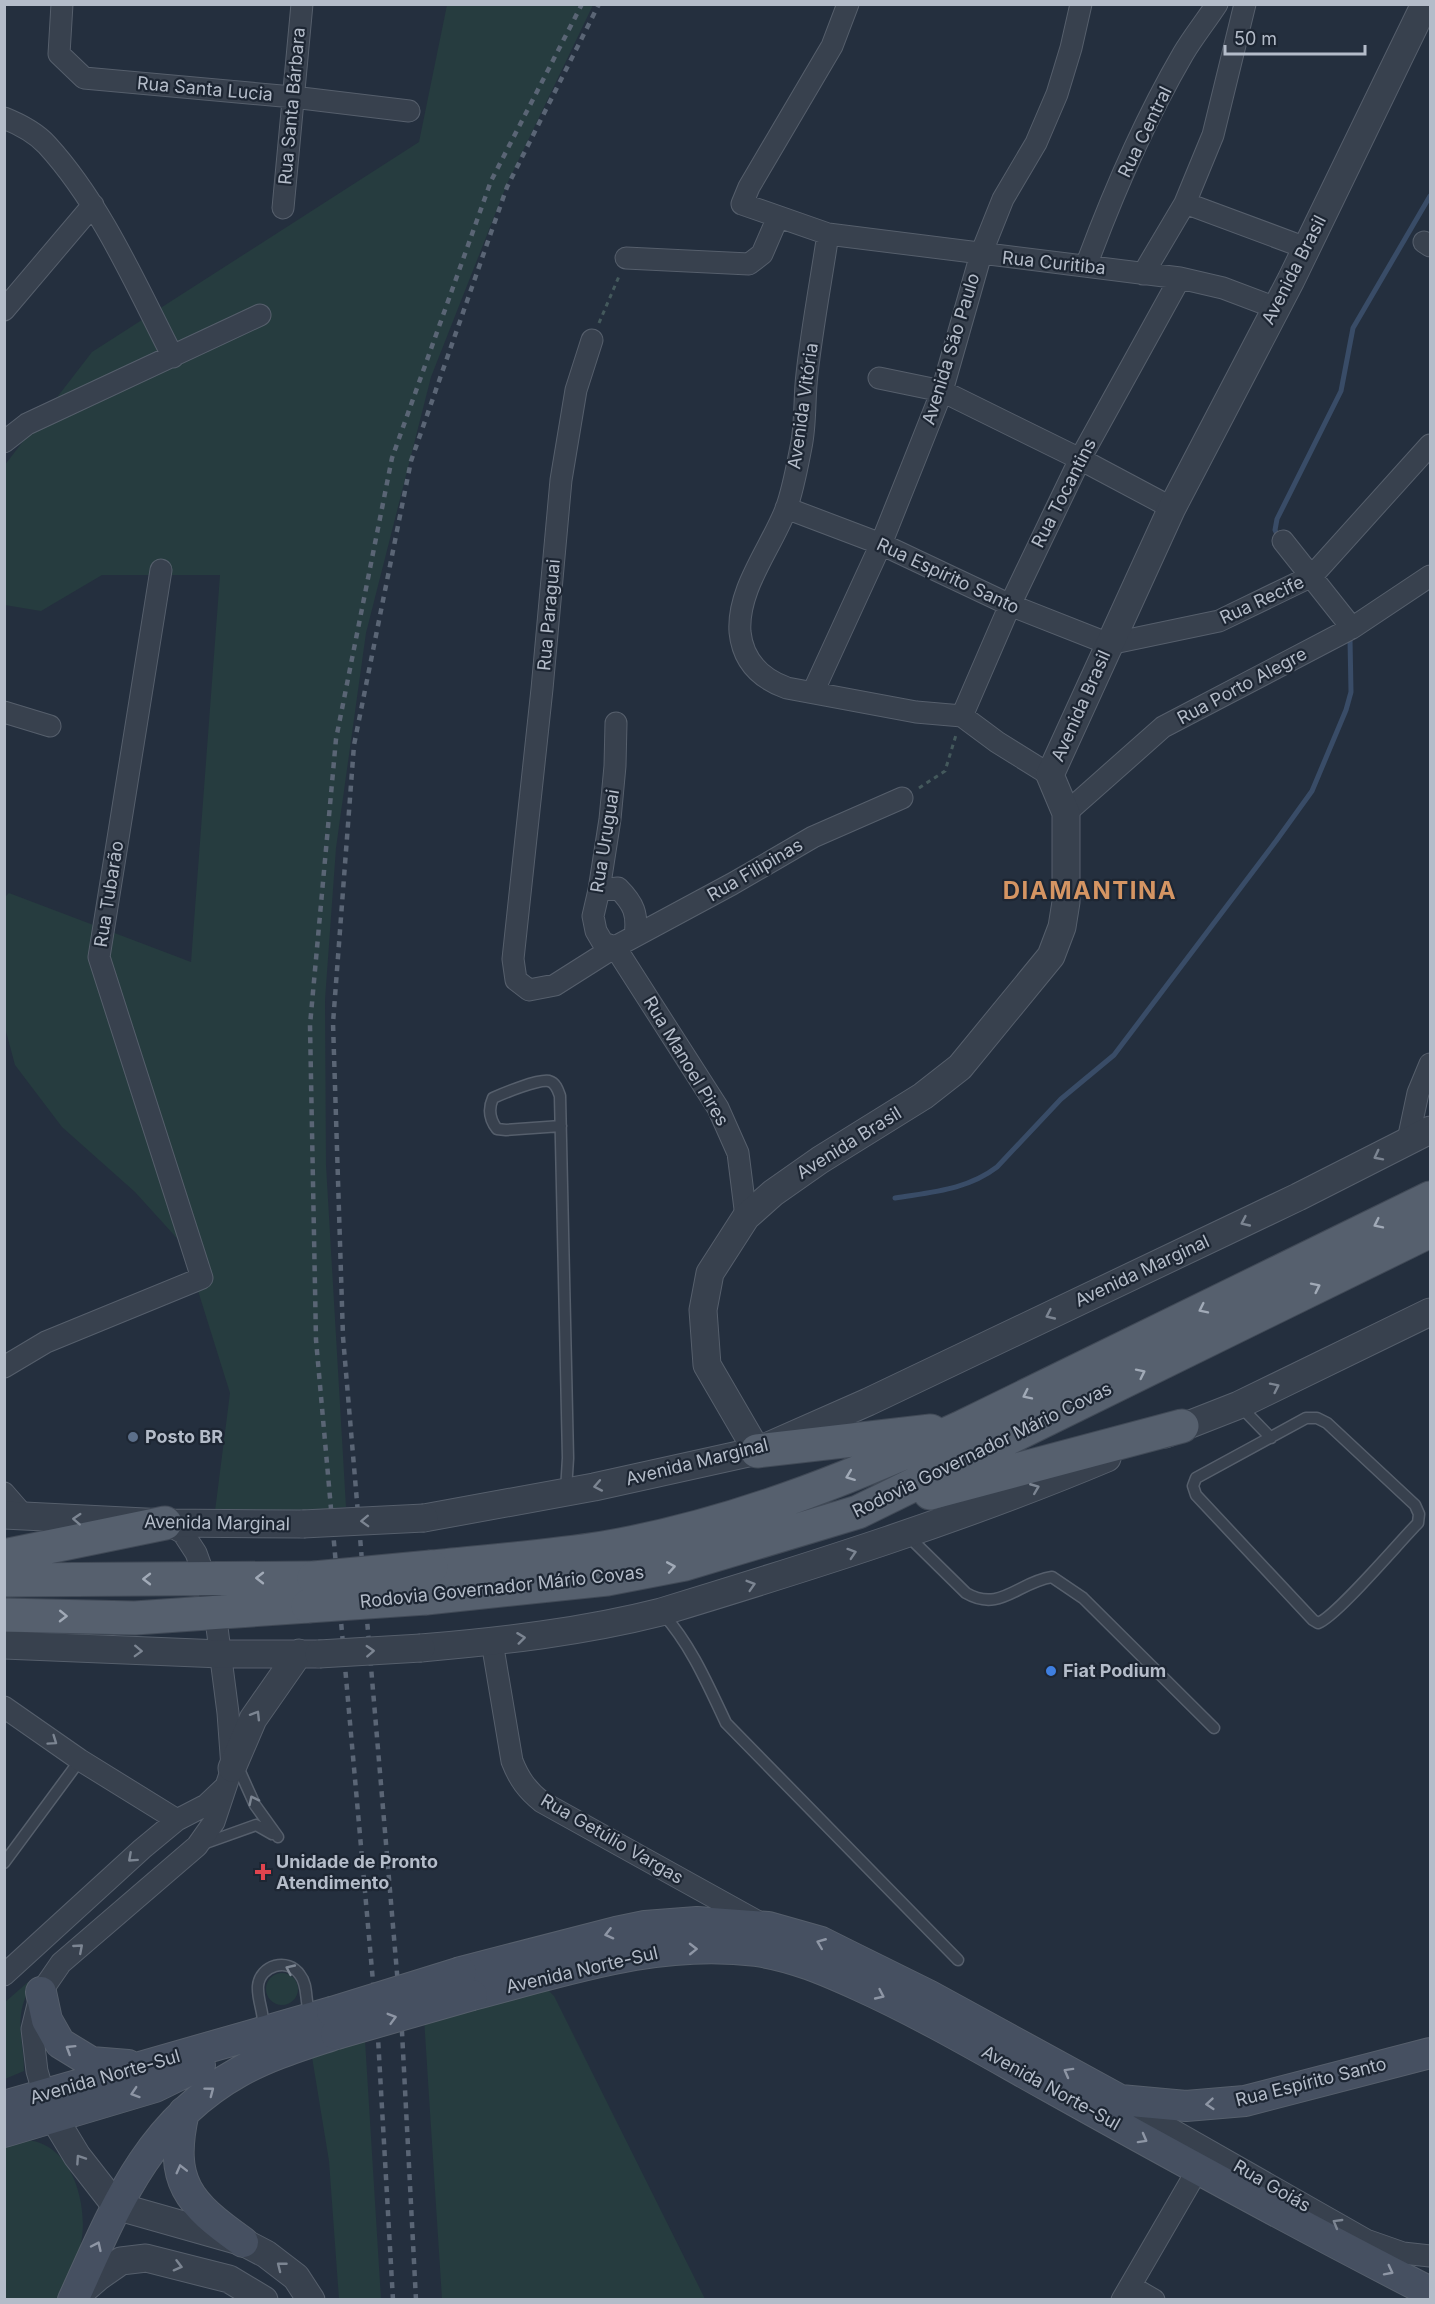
<svg xmlns="http://www.w3.org/2000/svg" width="1435" height="2304" font-family="Inter,sans-serif">
<rect width="100%" height="100%" fill="#242f3e"/>
<!-- green -->
<path fill="#263c3f" d="M447 5H593L507 184 431 377 366 633 336 848 325 1000 326 1165 346 1507 282 1513 215 1511 230 1393 184 1246 135 1192 62 1127 15 1065 4 1024V898L9 893 191 962 220 575H102L41 611 5 605 4 466 92 352 419 142Z
M266 1989a16 16 0 1 1 32 0a16 16 0 1 1-32 0Z
M28 1982 32 1985C12 2016 24 2039 24 2071L5 2079 4 2003Z
M541 1983 554 1996 705 2299H442L424 2018Z
M365 2040 381 2299H339L329 2161 312 2057Z
M25 2140C72 2142 89 2205 81 2243 77 2263 67 2281 59 2299L5 2300V2144Z"/>
<g fill="none" stroke-linecap="round" stroke-linejoin="round">
<!-- stream -->
<path stroke="#394c67" stroke-width="5" d="M1279 539 1275 530 1277 519 1341 391 1353 328 1430 196
M895 1198C931 1192 967 1190 997 1167L1061 1099 1114 1055 1276 841 1312 791 1346 710 1351 692 1350 639"/>
<defs>
<path id="service" d="M561 1126 506 1130 497 1129C490 1120 488 1109 493 1098 504 1093 538 1079 549 1081 556 1083 558 1090 560 1096L568 1458 566 1491
M1240 1406 1271 1438
M1306 1418H1317L1327 1423 1415 1505 1419 1514 1418 1523C1400 1541 1336 1617 1318 1623L1313 1620 1196 1495 1193 1486 1196 1478Z
M907 1535 966 1593C1000 1613 1018 1582 1052 1577L1083 1598 1214 1728
M663 1614C691 1645 708 1685 726 1723L958 1960
M237 1765 255 1805 278 1837
M203 1844 256 1825 272 1834
M4 1863 80 1760
M263 2029C265 2014 257 2001 258 1986 260 1965 288 1957 300 1975 309 1986 304 2003 311 2016"/>
<path id="minor" d="M62 4 59 54 84 78 293 97 409 111
M848 4 832 46 749 187 742 204 828 234 1180 278 1223 288 1276 308
M4 118C19 124 36 133 47 145 101 204 136 285 173 357
M1185 203 1306 248
M283 208 302 4
M828 234C821 281 812 328 807 374 804 398 806 424 801 447 797 467 793 490 786 509 771 548 737 589 740 632 743 662 762 679 787 688L916 712 962 716 997 742 1050 775
M1424 242 1430 246
M626 258 749 264 762 254 778 217
M1086 266C1113 193 1144 121 1183 54 1193 37 1206 21 1217 4
M1143 274 1185 203 1213 135 1245 4
M4 310 93 205
M592 340 576 390 561 480 542 689 513 959 516 980 529 990 555 985 615 947 732 884 813 837 902 798
M879 378 942 391 1080 459 1172 508
M4 442 27 424 260 315
M786 508 881 544 1010 605 1109 644 1219 621 1312 576 1430 445
M1283 541 1352 628
M813 692 881 544 913 464 942 391 981 254 1003 199 1036 143 1057 94 1071 48 1081 4
M4 712 50 726
M962 716 1010 605 1080 459 1180 278
M616 723 615 766 610 819 599 890 593 916 596 931 603 943 615 947 718 1108 738 1153 746 1217
M1066 813 1163 727 1352 628 1430 576
M599 890 618 888C634 904 638 914 635 936
M1408 1140 1418 1093 1430 1064
M4 1367 46 1342 202 1278 99 957 161 570
M4 1493 24 1516
M492 1642 512 1761C519 1779 527 1790 542 1802L762 1924
M4 1707 80 1760 177 1820
M4 1975 142 1849 177 1820 206 1805 225 1787
M44 2095 37 2071 32 2029 41 1992 61 1963 197 1846 214 1822 232 1768 228 1713 215 1612 205 1578 196 1553 183 1533 165 1523
M1127 2104 1366 2240 1403 2253 1430 2256
M1130 2286 1154 2300
M1122 2300 1198 2169"/>
<path id="tertiary" d="M1165 1434 1239 1405 1430 1312
M757 1451 707 1365 703 1310 710 1273 746 1217 773 1193 820 1160 923 1096 960 1067 1051 956 1062 927 1066 902V813L1050 775 1172 508 1291 280 1425 4
M4 1515 165 1523 303 1524
M424 1518 594 1487 757 1451 868 1402 1298 1197 1430 1130
M4 1645 221 1654H319
M421 1648C502 1641 582 1632 661 1612 812 1566 962 1519 1107 1458
M232 1768 253 1719 299 1653
M46 2099 54 2118 77 2156 116 2206 243 2242 266 2254 296 2277 311 2300
M74 2298 98 2277 121 2261 146 2258 229 2279 264 2300"/>
<path id="secondary" d="M461 1972 616 1932 645 1926 697 1922 768 1927 821 1942 845 1954 928 1995 1120 2100 1186 2106 1245 2101 1430 2053
M41 1992 47 2020 60 2043 91 2062 128 2065
M472 1995C565 1971 659 1938 756 1951 793 1956 827 1971 860 1986 924 2015 985 2051 1046 2085 1173 2156 1301 2226 1430 2292
M4 2106 332 2012
M184 2112C168 2182 188 2203 243 2242
M4 2132 155 2087 200 2065
M73 2300C114 2210 147 2123 239 2072 269 2055 303 2045 336 2034"/>
<path id="primary" d="M757 1451 931 1431
M930 1493 1182 1426
M4 1556 165 1523
M431 1567C488 1561 547 1557 603 1548 728 1527 846 1480 960 1428L1430 1198
M4 1580 314 1578
M426 1598 607 1579 685 1564 858 1512 1430 1231
M4 1615 135 1618 308 1606"/>
</defs>
<!-- service casing -->
<use href="#service" stroke="#565f6c" stroke-width="13"/>
<!-- minor casing -->
<use href="#minor" stroke="#565f6c" stroke-width="23"/>
<!-- tertiary casing -->
<use href="#tertiary" stroke="#565f6c" stroke-width="29"/>
<!-- secondary casing -->
<use href="#secondary" stroke="#565f6c" stroke-width="32"/>
<!-- primary casing -->
<use href="#primary" stroke="#414a57" stroke-width="35"/>
<!-- path -->
<path stroke="#44595c" stroke-width="3" stroke-dasharray="4.5 4.5" stroke-linecap="butt" d="M599 323 620 274
M919 788 945 771 956 735"/>
<!-- service -->
<use href="#service" stroke="#38414e" stroke-width="10"/>
<!-- minor -->
<use href="#minor" stroke="#38414e" stroke-width="21"/>
<!-- tertiary -->
<use href="#tertiary" stroke="#38414e" stroke-width="27"/>
<!-- secondary -->
<use href="#secondary" stroke="#465061" stroke-width="30"/>
<!-- primary -->
<use href="#primary" stroke="#56606e" stroke-width="33"/>
<!-- rail -->
<path stroke="#5a6575" stroke-width="4.5" stroke-dasharray="6 6" stroke-linecap="butt" d="M393 2300 378 2038 316 1340 310 1025 336 739 392 458 491 181 582 4
M416 2300 402 2032 343 1337 333 1023 354 745 411 461 507 187 599 4"/>
<defs>
<path id="tertiary-bridge" d="M303 1524 424 1518
M319 1654 421 1648"/>
<path id="secondary-bridge" d="M332 2012 461 1972
M336 2034 472 1995"/>
<path id="primary-bridge" d="M314 1578 431 1567
M308 1606 426 1598"/>
</defs>
<!-- tertiary-bridge casing -->
<use href="#tertiary-bridge" stroke="#565f6c" stroke-width="29" stroke-linecap="butt"/>
<!-- secondary-bridge casing -->
<use href="#secondary-bridge" stroke="#565f6c" stroke-width="32" stroke-linecap="butt"/>
<!-- primary-bridge casing -->
<use href="#primary-bridge" stroke="#414a57" stroke-width="35" stroke-linecap="butt"/>
<!-- tertiary-bridge -->
<use href="#tertiary-bridge" stroke="#38414e" stroke-width="27"/>
<!-- secondary-bridge -->
<use href="#secondary-bridge" stroke="#465061" stroke-width="30"/>
<!-- primary-bridge -->
<use href="#primary-bridge" stroke="#56606e" stroke-width="33"/>
</g>
<!-- one-way arrows -->
<defs><path id="oneway-chevron" d="M-2-3.5L2.5 0L-2 3.5" fill="none" stroke-width="1.6" stroke-linecap="round" stroke-linejoin="round" transform="scale(1.5)"/></defs>
<g stroke="#7c8592">
<use href="#oneway-chevron" transform="translate(1378 1156) rotate(153)"/>
<use href="#oneway-chevron" transform="translate(1245 1222) rotate(155)"/>
<use href="#oneway-chevron" transform="translate(1050 1315) rotate(155)"/>
<use href="#oneway-chevron" transform="translate(1275 1387) rotate(-26)"/>
<use href="#oneway-chevron" transform="translate(598 1486) rotate(169)"/>
<use href="#oneway-chevron" transform="translate(1035 1488) rotate(-22)"/>
<use href="#oneway-chevron" transform="translate(77 1519) rotate(-177)"/>
<use href="#oneway-chevron" transform="translate(365 1521) rotate(178)"/>
<use href="#oneway-chevron" transform="translate(852 1553) rotate(-18)"/>
<use href="#oneway-chevron" transform="translate(751 1585) rotate(-17)"/>
<use href="#oneway-chevron" transform="translate(521 1638) rotate(-7)"/>
<use href="#oneway-chevron" transform="translate(138 1651) rotate(2)"/>
<use href="#oneway-chevron" transform="translate(370 1651) rotate(-3)"/>
<use href="#oneway-chevron" transform="translate(256 1715) rotate(-58)"/>
<use href="#oneway-chevron" transform="translate(53 1741) rotate(35)"/>
<use href="#oneway-chevron" transform="translate(253 1800) rotate(-116)"/>
<use href="#oneway-chevron" transform="translate(132 1858) rotate(138)"/>
<use href="#oneway-chevron" transform="translate(79 1948) rotate(-41)"/>
<use href="#oneway-chevron" transform="translate(290 1969) rotate(-155)"/>
<use href="#oneway-chevron" transform="translate(80 2159) rotate(-124)"/>
<use href="#oneway-chevron" transform="translate(1337 2223) rotate(-150)"/>
<use href="#oneway-chevron" transform="translate(178 2266) rotate(15)"/>
<use href="#oneway-chevron" transform="translate(281 2266) rotate(-142)"/>
</g>
<g stroke="#a1aab7">
<use href="#oneway-chevron" transform="translate(1378 1224) rotate(154)"/>
<use href="#oneway-chevron" transform="translate(1316 1287) rotate(-26)"/>
<use href="#oneway-chevron" transform="translate(1203 1309) rotate(154)"/>
<use href="#oneway-chevron" transform="translate(1141 1373) rotate(-26)"/>
<use href="#oneway-chevron" transform="translate(1027 1395) rotate(154)"/>
<use href="#oneway-chevron" transform="translate(850 1476) rotate(159)"/>
<use href="#oneway-chevron" transform="translate(671 1567) rotate(-10)"/>
<use href="#oneway-chevron" transform="translate(260 1578) rotate(180)"/>
<use href="#oneway-chevron" transform="translate(147 1579) rotate(180)"/>
<use href="#oneway-chevron" transform="translate(63 1616) rotate(1)"/>
</g>
<g stroke="#8e96a5">
<use href="#oneway-chevron" transform="translate(609 1934) rotate(166)"/>
<use href="#oneway-chevron" transform="translate(821 1943) rotate(-158)"/>
<use href="#oneway-chevron" transform="translate(693 1949) rotate(-1)"/>
<use href="#oneway-chevron" transform="translate(880 1995) rotate(25)"/>
<use href="#oneway-chevron" transform="translate(392 2018) rotate(-16)"/>
<use href="#oneway-chevron" transform="translate(70 2049) rotate(-148)"/>
<use href="#oneway-chevron" transform="translate(1068 2072) rotate(-151)"/>
<use href="#oneway-chevron" transform="translate(210 2091) rotate(-37)"/>
<use href="#oneway-chevron" transform="translate(135 2093) rotate(162)"/>
<use href="#oneway-chevron" transform="translate(1210 2104) rotate(175)"/>
<use href="#oneway-chevron" transform="translate(1143 2139) rotate(29)"/>
<use href="#oneway-chevron" transform="translate(181 2169) rotate(-104)"/>
<use href="#oneway-chevron" transform="translate(97 2246) rotate(-65)"/>
<use href="#oneway-chevron" transform="translate(1389 2271) rotate(27)"/>
</g>
<!-- markers -->
<circle fill="#5c6f8a" stroke="#1d2633" stroke-width="2" cx="133" cy="1437" r="6"/>
<circle fill="#3f7fe0" stroke="#1d2633" stroke-width="2" cx="1051" cy="1671" r="6"/>
<path fill="#e0444e" stroke="#1d2633" stroke-width="2" d="M260 1863h6v6h6v6h-6v6h-6v-6h-6v-6h6z"/>
<g text-anchor="middle" stroke-width="4.5" stroke-linejoin="round" paint-order="stroke">
<!-- street labels -->
<g font-size="18" fill="#b4bcc9" stroke="#1d2633">
<text transform="translate(205 89) rotate(5)" y="6">Rua Santa Lucia</text>
<text transform="translate(292 106) rotate(-85)" y="6">Rua Santa Bárbara</text>
<text transform="translate(1145 132) rotate(-64)" y="6">Rua Central</text>
<text transform="translate(1054 263) rotate(6)" y="6">Rua Curitiba</text>
<text transform="translate(1294 270) rotate(-63)" y="6">Avenida Brasil</text>
<text transform="translate(951 349) rotate(-73)" y="6">Avenida São Paulo</text>
<text transform="translate(803 406) rotate(-82)" y="6">Avenida Vitória</text>
<text transform="translate(1064 493) rotate(-63)" y="6">Rua Tocantins</text>
<text transform="translate(948 576) rotate(25)" y="6">Rua Espírito Santo</text>
<text transform="translate(1262 600) rotate(-25)" y="6">Rua Recife</text>
<text transform="translate(549 615) rotate(-85)" y="6">Rua Paraguai</text>
<text transform="translate(1242 686) rotate(-28)" y="6">Rua Porto Alegre</text>
<text transform="translate(1081 706) rotate(-66)" y="6">Avenida Brasil</text>
<text transform="translate(605 841) rotate(-81)" y="6">Rua Uruguai</text>
<text transform="translate(755 870) rotate(-30)" y="6">Rua Filipinas</text>
<text transform="translate(109 894) rotate(-81)" y="6">Rua Tubarão</text>
<text transform="translate(686 1061) rotate(59)" y="6">Rua Manoel Pires</text>
<text transform="translate(849 1143) rotate(-32)" y="6">Avenida Brasil</text>
<text transform="translate(1142 1271) rotate(-25)" y="6">Avenida Marginal</text>
<text transform="translate(982 1450) rotate(-26)" y="6">Rodovia Governador Mário Covas</text>
<text transform="translate(697 1462) rotate(-14)" y="6">Avenida Marginal</text>
<text transform="translate(217 1523) rotate(1)" y="6">Avenida Marginal</text>
<text transform="translate(502 1587) rotate(-6)" y="6">Rodovia Governador Mário Covas</text>
<text transform="translate(612 1839) rotate(30)" y="6">Rua Getúlio Vargas</text>
<text transform="translate(582 1970) rotate(-13)" y="6">Avenida Norte-Sul</text>
<text transform="translate(105 2077) rotate(-16)" y="6">Avenida Norte-Sul</text>
<text transform="translate(1311 2082) rotate(-14)" y="6">Rua Espírito Santo</text>
<text transform="translate(1051 2088) rotate(29)" y="6">Avenida Norte-Sul</text>
<text transform="translate(1272 2186) rotate(30)" y="6">Rua Goiás</text>
</g>
<!-- poi labels -->
<g font-size="18" font-weight="bold" fill="#b4bcc9" stroke="#1d2633" text-anchor="start">
<text x="145" y="1443">Posto BR</text>
<text x="1063" y="1677">Fiat Podium</text>
<text x="276" y="1868">Unidade de Pronto<tspan x="276" dy="21">Atendimento</tspan></text>
</g>
<!-- district labels -->
<g font-size="24" font-weight="bold" letter-spacing="1.5" fill="#d59563" stroke="#1d2633">
<text x="1090" y="899">DIAMANTINA</text>
</g>
</g>
<!-- border -->
<rect width="1435" height="2304" fill="none" stroke="#b4bcc9" stroke-width="12"/>
<!-- scale -->
<path d="M1225 45v9h140v-9" fill="none" stroke="#b4bcc9" stroke-width="3"/>
<text x="1234" y="45" font-size="18" fill="#b4bcc9" stroke="#1d2633" stroke-width="4.5" paint-order="stroke">50 m</text>
</svg>
